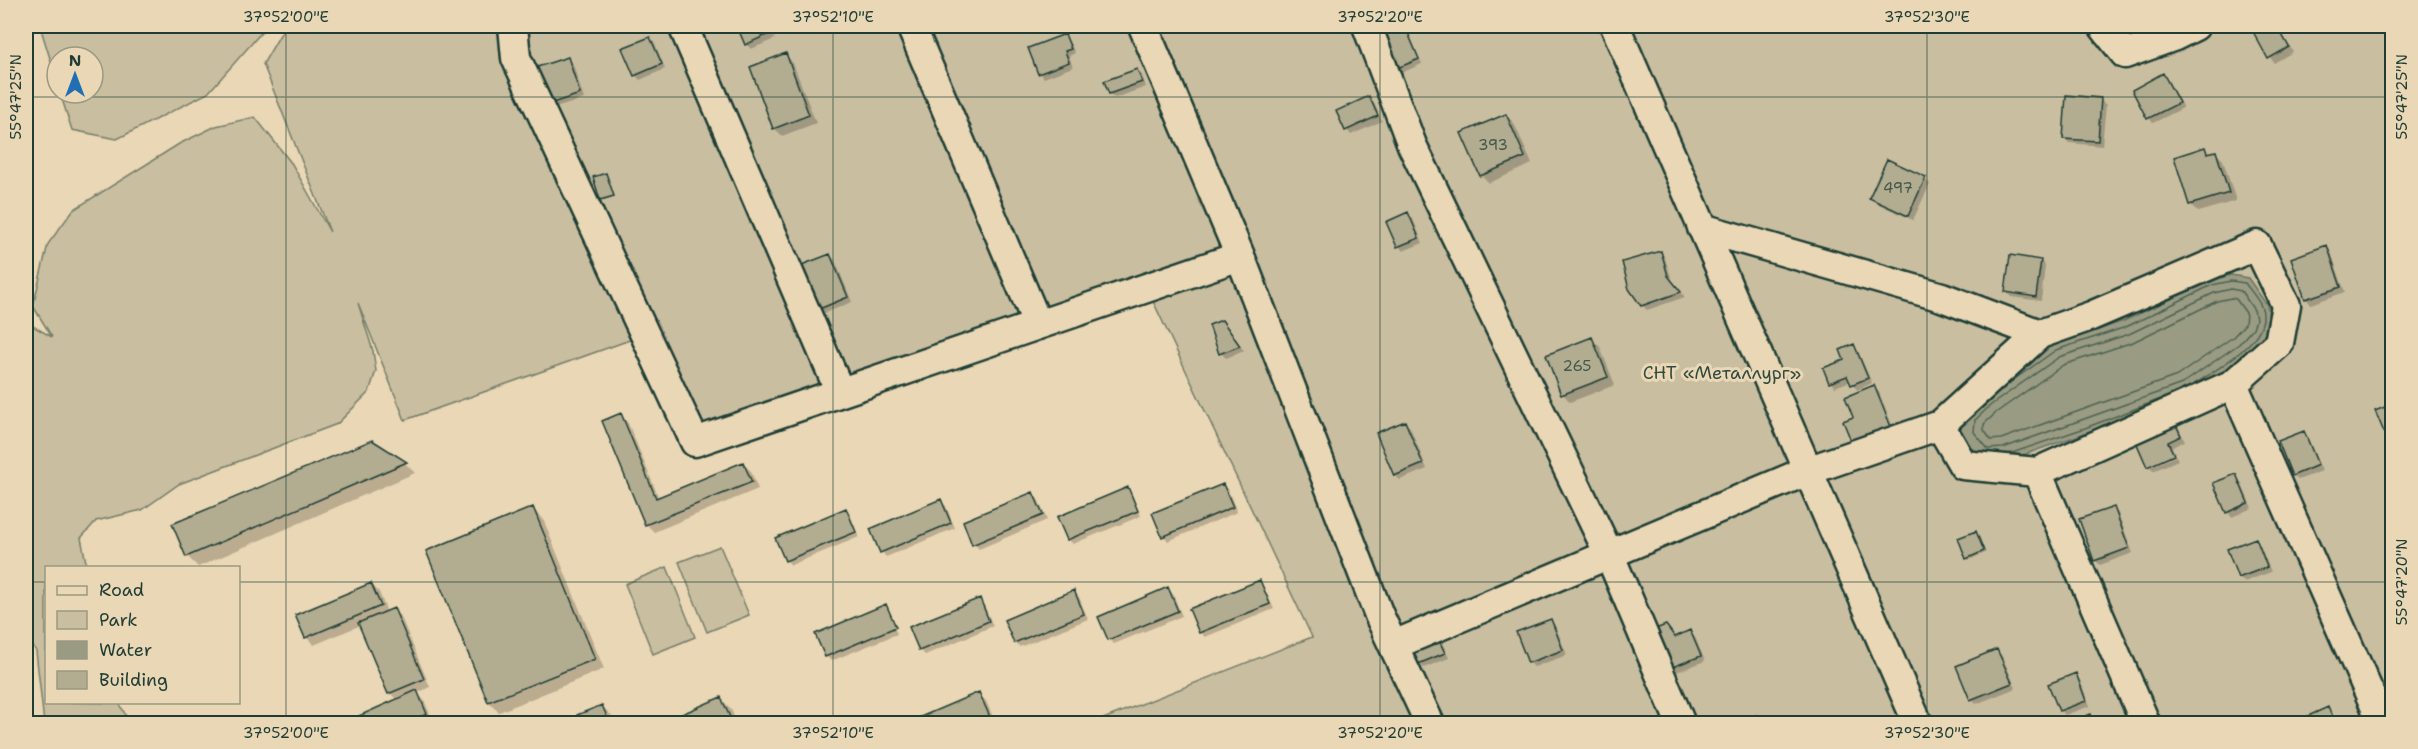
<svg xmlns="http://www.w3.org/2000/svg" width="2418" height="749" font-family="'Shantell Sans',sans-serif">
<rect width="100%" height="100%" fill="#ead7b5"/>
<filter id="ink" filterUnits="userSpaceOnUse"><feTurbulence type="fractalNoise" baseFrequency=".0167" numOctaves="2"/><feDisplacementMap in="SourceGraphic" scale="12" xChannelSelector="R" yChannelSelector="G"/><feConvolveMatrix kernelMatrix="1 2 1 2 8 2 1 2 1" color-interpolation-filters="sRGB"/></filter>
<g filter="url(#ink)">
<!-- green -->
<path fill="#c9bea0" stroke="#747e6a" stroke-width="1.5" d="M40 26H267L208 93 117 139 72 130 60 93H93V57H57V81Z
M285 26H2392V723H1093L1312 637 1151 297 689 457 641 336 405 420 358 303 373 351 376 371 369 392 337 424 179 484 142 510 96 521 81 538 87 567 46 568V702L119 703 130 723H44L36 651 26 635V322L52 337 33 306 48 244 73 210 179 144 216 126 255 117 292 164 330 232 263 64Z
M720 546 749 615 707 632 679 562Z
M667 567 695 637 653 654 625 584Z"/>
<!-- water -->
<path fill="#999b82" stroke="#687563" stroke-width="1.5" d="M2231 275 2248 278 2267 305 2270 321 2265 335 2248 354 2187 397 2006 461 1974 456 1960 435 1962 414 1982 395 2052 345 2124 321 2210 280Z"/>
<!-- shadow -->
<path fill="#0003" d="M738 26H769L775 39 751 49 746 44Z
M2260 26H2278L2293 52 2274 63 2253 29Z
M1404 28 1409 33 1422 64 1401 73 1396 68Z
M1064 36 1069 41 1075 53 1069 56 1073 67 1044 78 1040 73Z
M650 38 655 43 665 69 640 80 635 75Z
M786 55 793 63 816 123 782 136 774 128Z
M568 59 573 64 584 99 549 110Z
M1137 71 1142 75 1146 87 1115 98 1110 94Z
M2163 75 2168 80 2183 108 2153 123 2149 118 2134 90Z
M1369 98 1374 103 1382 121 1351 135 1347 130 1338 112Z
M2101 100 2106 105 2102 146 2069 143 2064 138Z
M1506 115 1514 123 1532 164 1489 183 1481 175Z
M2204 148 2210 154 2215 152 2223 160 2236 201 2198 212 2191 205 2176 158Z
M1888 161 1925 179 1930 184 1913 220 1876 203 1871 198Z
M606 174 615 198 604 201 602 199Z
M1408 214 1413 219 1423 243 1403 251 1399 246Z
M2326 247 2331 252 2345 292 2311 304 2306 299 2292 258Z
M1661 253 1665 258 1673 283 1685 297 1647 310 1642 305Z
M830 255 835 260 852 302 818 316Z
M2041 261 2045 266 2041 301 2011 297 2006 292Z
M1222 322 1227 327 1244 351 1226 358 1221 353Z
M1592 339 1600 347 1615 385 1570 402 1563 394Z
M1854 346 1858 351 1872 383 1857 390 1851 381 1835 387 1830 382 1825 369 1846 360Z
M1874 387 1879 392 1897 437 1855 418Z
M2392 406V443L2388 438 2377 412Z
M621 415 628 423 659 498 743 464 751 471 758 489 654 532 646 524 604 422Z
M1405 423 1410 427 1427 469 1400 480 1395 475Z
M2177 424 2185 441 2172 447 2175 453 2148 465 2135 436Z
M2303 433 2308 438 2322 471 2298 480 2293 475Z
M372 441 406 464 415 473 198 567 188 557 174 525Z
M2176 456 2178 460 2153 471 2150 467Z
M2235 475 2240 480 2252 508 2232 517 2227 512Z
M1223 485 1228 490 1237 512 1168 541 1164 536Z
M1127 489 1132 494 1141 516 1073 544 1068 539Z
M1033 494 1038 499 1047 520 979 549 974 544Z
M941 501 946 506 955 528 886 557 882 552Z
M2113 508 2118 513 2133 553 2100 565 2095 560Z
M533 509 543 519 604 669 499 712 489 702 428 552Z
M845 510 850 515 859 537 791 565 786 560Z
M1975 532 1985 553 1969 560 1967 558Z
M2255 540 2260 545 2271 572 2244 582 2239 577Z
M1259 582 1264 587 1274 609 1205 637 1200 632Z
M371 584 379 592 387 612 393 610 401 617 430 687 417 693 424 700 433 721 428 724H342L397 700 390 693 361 625 314 645 306 637Z
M1168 589 1173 594 1182 616 1114 644 1109 639Z
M1074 592 1079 597 1088 619 1020 647 1015 643Z
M979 600 984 605 993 626 925 655 920 650Z
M885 606 889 609H887L897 634 831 661 826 656Z
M1550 620 1555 625 1567 655 1534 667 1529 662Z
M1690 632 1695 637 1705 661 1669 675 1675 638Z
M1441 640 1449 658 1424 668 1419 664 1412 646Z
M1997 651 2002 656 2016 688 1976 704 1972 700 1958 667Z
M2075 675 2080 680 2090 706 2065 715 2060 710Z
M979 694 986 701 996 724H908Z
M721 699 731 709 737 724H663Z
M602 706 612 716 615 724H582Z"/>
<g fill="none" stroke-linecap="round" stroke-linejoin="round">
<!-- shore -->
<path stroke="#506353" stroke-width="1.5" d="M2231 289 2241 291 2254 310 2256 319 2253 328 2239 344 2182 384 2003 448 1988 449 1974 432 1975 420 1991 405 2059 357 2129 334 2214 293Z
M2231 298 2236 299 2246 313 2245 324 2233 337 2177 376 2001 439 1991 440 1984 430V424L1997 412 2063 365 2133 342 2217 301Z
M2012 381 2056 350 2126 327 2212 285 2231 281 2245 283C2250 290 2258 299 2261 306 2275 338 2216 369 2195 384
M2009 454 2085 428 2166 397"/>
</g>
<!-- building -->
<path fill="#b2ac91" stroke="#1f3d34" stroke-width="1.5" d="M737 26H768L771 33 745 45Z
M1405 26 1419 59 1395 69 1381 36Z
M2256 26H2277L2289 47 2268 59 2251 28Z
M1065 34 1071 49 1065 51 1069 62 1038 74 1028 48Z
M650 37 662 64 634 76 622 48Z
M786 53 809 115 773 129 750 67Z
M568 57 580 94 543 106 531 69Z
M1137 69 1142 82 1109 94 1104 81Z
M2163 73 2179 103 2147 119 2132 90Z
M2066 95 2101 98 2098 141 2063 139Z
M1369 96 1378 116 1345 131 1336 111Z
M1506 114 1525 157 1480 176 1461 133Z
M2205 147 2207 153 2216 151 2229 193 2189 205 2174 157Z
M1887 159 1926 177 1908 216 1869 198Z
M606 173 614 196 600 200 593 177Z
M1408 212 1419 238 1397 247 1386 222Z
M2327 245 2341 287 2305 299 2291 258Z
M1661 251 1668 276 1681 292 1641 306 1629 289 1622 262Z
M830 254 848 297 812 312 794 268Z
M2010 255 2041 260 2036 297 2005 292Z
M1222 320 1240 346 1219 354 1209 325Z
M1592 337 1608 377 1561 395 1546 355Z
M1854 344 1868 378 1851 385 1847 376 1829 383 1823 368 1844 360 1840 350Z
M1874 385 1893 432 1854 448 1843 421 1853 417 1845 397Z
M2392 404V437L2387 439 2375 411Z
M621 413 656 498 743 462 752 482 645 525 602 421Z
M2173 418 2181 436 2168 442 2174 455 2147 467 2133 435Z
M1405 421 1423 464 1394 476 1376 433Z
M2304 431 2318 465 2292 476 2278 441Z
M372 440 407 462 186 557 172 524Z
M2236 474 2248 503 2226 513 2213 483Z
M1223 484 1233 507 1162 537 1152 513Z
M1128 487 1138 511 1067 540 1057 517Z
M1033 492 1043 515 972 545 963 521Z
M941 499 951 523 880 553 870 529Z
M533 507 595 659 488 702 426 551Z
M2114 507 2129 548 2094 561 2079 519Z
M846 508 856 532 785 561 775 538Z
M1976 531 1984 551 1966 559 1958 538Z
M2256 538 2267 567 2238 578 2227 549Z
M1260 580 1270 604 1199 633 1189 609Z
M371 583 381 606 305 638 295 615Z
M1168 587 1178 611 1108 640 1098 617Z
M1074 590 1084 614 1014 643 1004 620Z
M980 598 989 621 919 651 909 627Z
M886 604 896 627 825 657 815 634Z
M394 608 424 679 388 694 358 623Z
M1551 619 1563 650 1528 663 1516 632Z
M1666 625 1675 637 1690 630 1701 656 1662 671 1653 630Z
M1436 634 1445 653 1418 664 1410 645Z
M1997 649 2012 683 1970 700 1956 666Z
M2076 673 2086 701 2059 711 2048 684Z
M417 690 427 714 403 724H341Z
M979 692 993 724H904Z
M721 697 733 724H659Z
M602 705 610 724H580L577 715Z
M2328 707 2335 724H2309L2306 717Z
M2091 714 2095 724H2065Z
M1757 715 1760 724H1735Z"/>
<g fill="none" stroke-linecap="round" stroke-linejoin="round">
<defs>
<path id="minor" d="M513 26 516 58 695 442 1240 256
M683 26 840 392
M911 26 1038 325
M1143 26 1240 256 1379 615 1430 724
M1367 26 1412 145 1610 556 1681 724
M1615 26 1918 724
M2103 26 2125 54 2175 36 2195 26
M1702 228 1942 297 2040 334
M2233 384 2383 724
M2037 472 2146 724
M1394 645 1807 471 1940 425 1963 465 2037 472 2233 384 2279 343 2286 305 2257 245 2091 316 2040 334 1940 425"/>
</defs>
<!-- minor casing -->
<use href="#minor" stroke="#1f3d34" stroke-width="33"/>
<!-- minor -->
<use href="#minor" stroke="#ead7b5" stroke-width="28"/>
</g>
</g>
<!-- ticks -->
<path fill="none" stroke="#1f3d34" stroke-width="1.5" stroke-opacity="0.45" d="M286 26V724M833 26V724M1380 26V724M1927 26V724M26 97H2392M26 582H46M238 582H2392"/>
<g text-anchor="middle" stroke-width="6" stroke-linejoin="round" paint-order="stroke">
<!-- number labels -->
<g font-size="15" fill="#44594b">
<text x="1493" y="150">393</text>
<text x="1898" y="193">497</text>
<text x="1577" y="371">265</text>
</g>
<!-- park labels -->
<g font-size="18" fill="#304a3f" stroke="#ead7b5">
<text x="1722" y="379">СНТ «Металлург»</text>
</g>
</g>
<!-- margin -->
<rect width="2418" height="749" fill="none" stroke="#ead7b5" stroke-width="66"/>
<!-- legend -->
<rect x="45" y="566" width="195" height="138" fill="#ead7b5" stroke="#999981" stroke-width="1.5"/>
<rect x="57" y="586" width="30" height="9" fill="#ead7b5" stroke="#999981" stroke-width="1.5"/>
<text x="99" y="596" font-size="18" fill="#1f3d34">Road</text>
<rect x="57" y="611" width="30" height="18" fill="#c9bea0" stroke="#999981" stroke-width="1.5"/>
<text x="99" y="626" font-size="18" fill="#1f3d34">Park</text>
<rect x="57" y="641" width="30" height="18" fill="#999b82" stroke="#999981" stroke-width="1.5"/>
<text x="99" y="656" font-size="18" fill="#1f3d34">Water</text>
<rect x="57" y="671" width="30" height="18" fill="#b2ac91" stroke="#999981" stroke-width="1.5"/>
<text x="99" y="686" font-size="18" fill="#1f3d34">Building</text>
<!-- north arrow -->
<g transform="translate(75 75)"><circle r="28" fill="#ead7b5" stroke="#999981" stroke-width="1.5"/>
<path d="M0-4.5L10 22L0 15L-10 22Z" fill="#1f6fb2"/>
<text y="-9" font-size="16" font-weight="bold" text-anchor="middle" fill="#1f3d34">N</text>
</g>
<rect x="33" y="33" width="2352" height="683" fill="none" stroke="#1f3d34" stroke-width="2"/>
<g font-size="15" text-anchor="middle" fill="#1f3d34">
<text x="286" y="22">37°52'00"E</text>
<text x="833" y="22">37°52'10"E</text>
<text x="1380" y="22">37°52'20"E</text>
<text x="1927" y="22">37°52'30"E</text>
<text transform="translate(16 97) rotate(-90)" y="5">55°47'25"N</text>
<text transform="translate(2402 97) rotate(-90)" y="5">55°47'25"N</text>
<text transform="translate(2402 582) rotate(-90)" y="5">55°47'20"N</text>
<text x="286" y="738">37°52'00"E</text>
<text x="833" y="738">37°52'10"E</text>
<text x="1380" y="738">37°52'20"E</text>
<text x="1927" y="738">37°52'30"E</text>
</g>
</svg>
